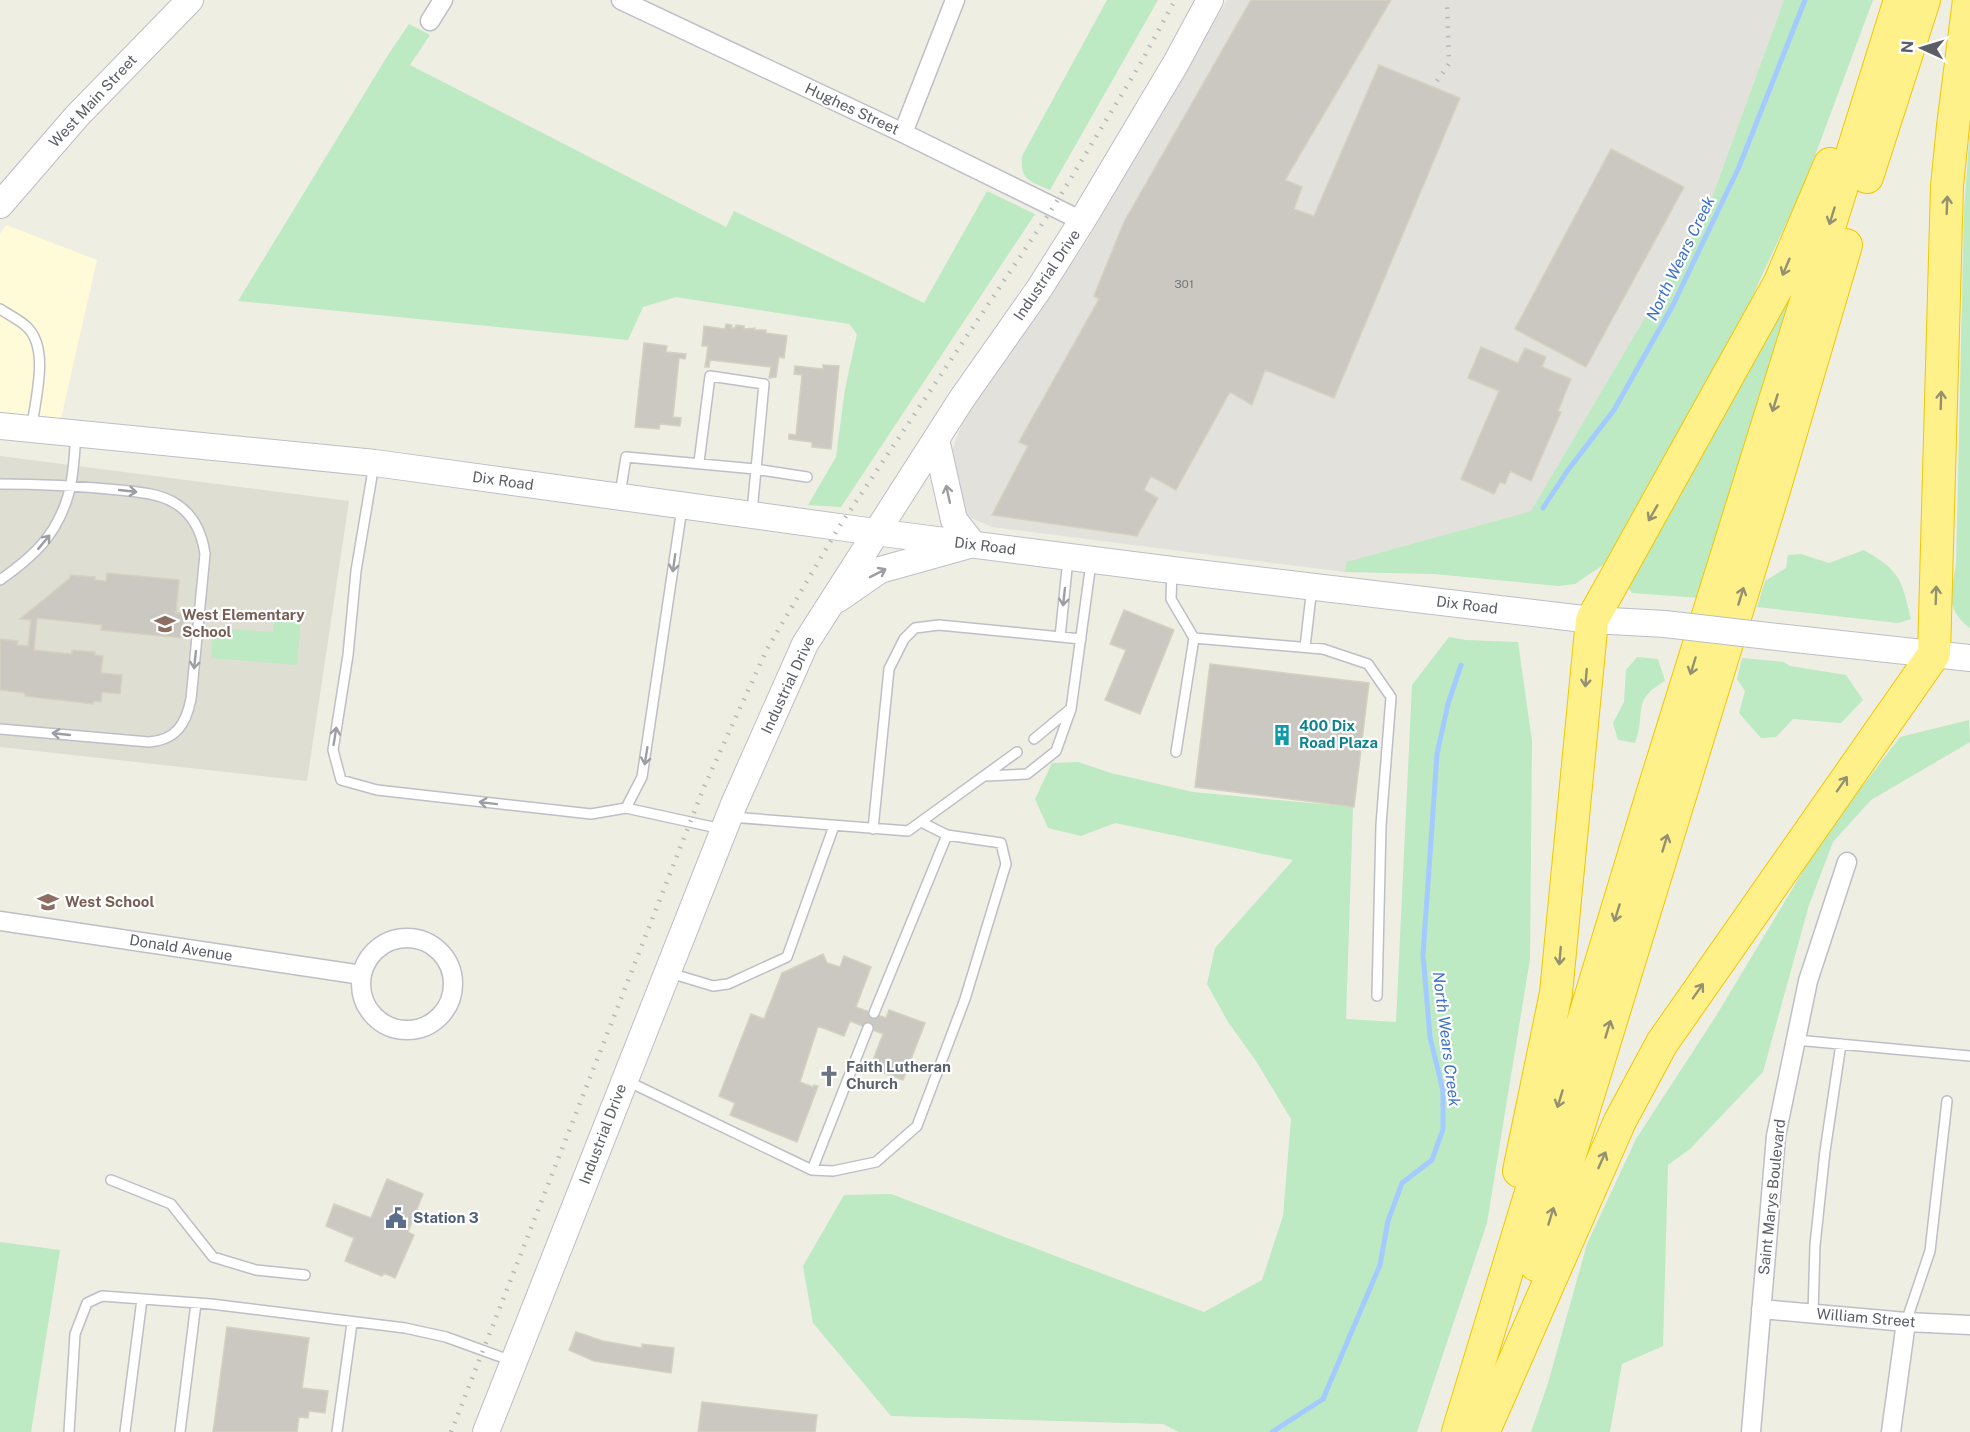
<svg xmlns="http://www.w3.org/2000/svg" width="1970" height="1432" font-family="'Public Sans',sans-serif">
<rect width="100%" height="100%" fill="#efeee3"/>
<!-- commercial -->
<path fill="#fffbd8" d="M6 225 97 260 60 423 0 416V234Z"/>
<!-- industrial -->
<path fill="#e3e1db" d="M1227 0H1784L1706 214 1531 511 1347 562 1345 572 992 527 971 518 959 506 950 467 953 448 963 421 1087 241Z"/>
<!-- education -->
<path fill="#dfded2" d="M0 456 349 501 307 781 0 747Z"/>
<!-- green -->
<path fill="#bde9c3" d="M1107 0H1158L1050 190C1030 181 1020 181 1022 156Z
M1784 0H1873L1804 185 1726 353 1603 565 1575 584 1559 586 1434 574 1345 572 1346 562 1531 511 1706 214Z
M409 24 430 35 410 65 726 227 734 211 924 303 987 191 1035 214 841 507 808 505 836 457 845 389 857 334 849 324 676 297 643 307 628 340 238 301 388 55Z
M1970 128V628C1944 609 1952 591 1956 564L1964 211Z
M1808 256 1700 598 1632 593 1627 586Z
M1864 550C1901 572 1901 578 1911 619L1898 623 1757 607 1765 581 1786 568 1788 555 1801 554 1829 563Z
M275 612 301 614 297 665 211 658 213 628 273 632Z
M1449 637 1465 640 1518 642 1532 741 1530 959 1487 1223 1417 1432H1179L1163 1424 891 1416 813 1323 803 1266 844 1195 891 1194 1204 1312 1262 1280 1283 1216 1291 1119 1256 1061 1228 1022 1207 984 1215 948 1293 860 1115 823 1081 836 1048 828 1035 799 1052 763 1078 762 1111 773 1193 792 1353 807 1346 1019 1396 1022 1412 685Z
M1637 657 1658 659 1665 681C1630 701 1647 712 1635 743L1618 740 1613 723 1624 702 1626 670Z
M1742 658 1784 662 1790 666 1846 675 1863 700 1841 723 1793 719 1776 737 1761 738 1739 713 1745 691 1737 679Z
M1969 720 1970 742 1871 800 1833 842 1809 905 1763 1072 1690 1149 1668 1165 1663 1346 1622 1364 1610 1432H1531L1548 1383 1587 1244 1636 1139 1716 1016 1823 838 1900 737Z
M0 1242 60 1250 31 1432H0Z"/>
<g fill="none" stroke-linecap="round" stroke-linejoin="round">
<!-- stream -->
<path stroke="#a3cbff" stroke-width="5" d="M1543 508 1568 470 1614 410 1673 305 1739 167 1805 0
M1272 1432 1323 1399 1380 1265 1388 1221 1402 1183 1432 1160 1443 1129V1091L1430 1037 1423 955 1437 754 1448 704 1461 665"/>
</g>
<!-- building -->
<path fill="#cac8c0" stroke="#d5d1c1" stroke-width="1.5" d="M1251 0H1391L1285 180 1302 187 1294 209 1314 216 1379 65 1460 98 1334 398 1265 370 1252 405 1230 392 1176 490 1151 476 1144 490 1158 498 1137 536 992 515 1028 446 1019 442 1099 299 1094 296 1124 222Z
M1611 149 1684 187 1586 367 1515 329Z
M726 324 732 325 731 328H735L736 325 744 326V329L755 328 754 330H766V333L787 336 784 358 779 357 776 377 769 378 771 367 710 360 709 367H705L708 346H702L704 326 725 329Z
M644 343 667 346 666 352 686 354 685 359 679 358 673 417 681 418 680 426 660 424 659 429 635 427Z
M1481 347 1518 363 1525 348 1546 357 1542 367 1571 379 1558 411 1561 412 1531 481 1510 471 1505 484 1500 482 1494 494 1461 479 1499 391 1468 378Z
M823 365 839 366 831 449 812 447V442L789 439V434L796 435 802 375 794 374 795 366 823 369Z
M107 573 179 580 176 613H184L182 638 101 630 102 625 37 618 34 650 72 654V650L95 652V655L103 656 101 673 122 675 120 694 102 692 101 702 94 701 93 704 25 696V693L0 690V639L18 641 17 645 28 646 31 620 20 619 70 578V575L95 577V580L106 581Z
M1124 610 1174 630 1140 714 1105 700 1126 650 1110 644Z
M1210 664 1369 683 1354 807 1195 787Z
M823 954 827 963 840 967 844 956 871 967 856 1007 886 1018 889 1010 925 1023 903 1080 870 1068 883 1034 850 1021 844 1036 818 1026 800 1082 813 1087 814 1085 818 1086 797 1142 730 1115 735 1103 719 1096 751 1014 764 1019 782 973Z
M387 1179 423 1194 408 1232 414 1235 395 1278 384 1273 382 1276 345 1261 354 1238 326 1226 334 1204 371 1218Z
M227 1327 309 1338 302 1388 328 1391 325 1413 309 1411 308 1418 299 1417 297 1432H213Z
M576 1332 603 1341 642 1348V1344L674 1348 671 1373 594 1361 569 1350Z
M702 1402 817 1415 815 1432H698Z"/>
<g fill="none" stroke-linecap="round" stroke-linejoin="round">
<defs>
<path id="lane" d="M0 309C9 315 20 320 27 327 50 349 35 399 32 426
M699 462 710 376 764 384 752 512
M374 464 356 571 348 655 333 750 341 780 377 790 591 814 626 808 642 777 682 508
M0 484C40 484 79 486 119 490 137 492 157 493 173 502 193 513 202 533 205 554L191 699C186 724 176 740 149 742L0 729
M620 494 626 457 755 469 807 477
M1172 572 1171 599 1194 638
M0 580C33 557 56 536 68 496 74 477 74 455 76 436
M1060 637 1068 559
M1305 647 1312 587
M1034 739 1069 710
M1176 752 1194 638 1323 649 1368 664 1391 697 1381 825 1377 996
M986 776 1027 774 1056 751 1071 709 1091 563
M626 808 722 829
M731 817 908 831 1017 752
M873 829 889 669 904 639 915 628 939 625 1081 639
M670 973 713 986 728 984 787 957 834 826
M874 1013 947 835 921 822
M868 1028 812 1170 833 1171 876 1162 917 1126 965 999 1006 864 1001 843 947 835
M1796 1040 1970 1056
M625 1080 812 1170
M111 1180 171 1204 213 1257 256 1270 305 1275
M1813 1314 1815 1245 1825 1151 1841 1044
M1906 1322 1930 1251 1947 1101
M69 1432 75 1334 87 1303 102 1296 211 1304 405 1328 446 1337 512 1361
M125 1432 142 1299
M180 1432 196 1303
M337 1432 352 1323"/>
<path id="street" d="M621 0 903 133 1082 221
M430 21 443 0
M903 133 955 0
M0 921 362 975
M361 984a46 46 0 1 1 92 0a46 46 0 1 1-92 0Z
M1761 1309 1906 1322 1970 1325
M1751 1432 1776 1136 1808 981 1847 862
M1891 1432 1906 1322"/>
<path id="secondary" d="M0 205 77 116 190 0
M0 426 375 463 875 532 1172 570 1592 620 1665 624
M838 599 880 570 973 544 954 520 936 439
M1786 638 1970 658
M486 1432 734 804 805 644 961 400 1039 289 1082 221 1176 63 1210 0"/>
<path id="highway" d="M1867 177 1924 0
M1519 1171 1556 993 1592 620 1780 282 1830 164
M1536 1265 1774 490 1846 245
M1486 1426 1620 1121 1662 1043 1934 654 1947 186 1953 126 1969 0
M1458 1432 1656 782 1900 0"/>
</defs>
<!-- lane casing -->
<use href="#lane" stroke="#bdbfc6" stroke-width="12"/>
<!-- street casing -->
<use href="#street" stroke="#bdbfc6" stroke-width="21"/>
<!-- secondary casing -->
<use href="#secondary" stroke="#bcbec6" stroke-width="28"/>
<!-- highway casing -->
<use href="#highway" stroke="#f2c600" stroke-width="34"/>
<!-- lane -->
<use href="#lane" stroke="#fff" stroke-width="9"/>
<!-- street -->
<use href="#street" stroke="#fff" stroke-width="18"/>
<!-- secondary -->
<use href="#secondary" stroke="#fff" stroke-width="26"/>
<!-- highway -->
<use href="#highway" stroke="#fff18a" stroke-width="32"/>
<!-- rail -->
<path stroke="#b7b7b8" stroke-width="4.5" stroke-dasharray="1.5 8" stroke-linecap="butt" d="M1437 81 1449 64 1447 0
M451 1432 704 787 767 649 839 527 1054 206 1139 66 1175 0"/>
<defs>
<path id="secondary-bridge" d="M1665 624 1786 638"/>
</defs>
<!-- secondary-bridge casing -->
<use href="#secondary-bridge" stroke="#bcbec6" stroke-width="28" stroke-linecap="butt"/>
<!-- secondary-bridge -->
<use href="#secondary-bridge" stroke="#fff" stroke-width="26"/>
</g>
<!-- one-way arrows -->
<defs><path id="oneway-shaft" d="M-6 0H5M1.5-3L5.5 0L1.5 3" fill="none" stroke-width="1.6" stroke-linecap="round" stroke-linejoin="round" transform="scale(1.5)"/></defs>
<g stroke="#949172">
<use href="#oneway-shaft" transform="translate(1947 205) rotate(-88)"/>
<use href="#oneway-shaft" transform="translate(1832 216) rotate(107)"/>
<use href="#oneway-shaft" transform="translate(1786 267) rotate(113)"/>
<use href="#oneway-shaft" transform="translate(1941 400) rotate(-88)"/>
<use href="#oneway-shaft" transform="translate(1775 403) rotate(107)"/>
<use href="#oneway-shaft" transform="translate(1653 513) rotate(120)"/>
<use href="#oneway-shaft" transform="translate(1936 595) rotate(-88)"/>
<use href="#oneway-shaft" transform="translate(1741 596) rotate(-73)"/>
<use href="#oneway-shaft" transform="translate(1693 666) rotate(107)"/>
<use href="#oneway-shaft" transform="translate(1586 678) rotate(95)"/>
<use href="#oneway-shaft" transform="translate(1842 784) rotate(-55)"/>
<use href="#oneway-shaft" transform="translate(1665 843) rotate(-73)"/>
<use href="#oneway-shaft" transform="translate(1617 913) rotate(107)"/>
<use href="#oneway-shaft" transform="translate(1560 956) rotate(95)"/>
<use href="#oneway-shaft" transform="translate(1698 991) rotate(-55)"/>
<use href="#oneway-shaft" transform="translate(1608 1029) rotate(-73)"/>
<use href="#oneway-shaft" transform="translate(1560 1099) rotate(107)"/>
<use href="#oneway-shaft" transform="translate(1602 1160) rotate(-66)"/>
<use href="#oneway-shaft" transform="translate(1551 1216) rotate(-73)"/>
</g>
<g stroke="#9d9ea3">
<use href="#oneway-shaft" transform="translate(128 491) rotate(6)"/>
<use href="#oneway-shaft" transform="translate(948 494) rotate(-102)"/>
<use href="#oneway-shaft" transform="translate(44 542) rotate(-50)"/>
<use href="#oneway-shaft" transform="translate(674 563) rotate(98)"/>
<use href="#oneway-shaft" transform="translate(878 573) rotate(-27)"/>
<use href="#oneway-shaft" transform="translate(1064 597) rotate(96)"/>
<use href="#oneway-shaft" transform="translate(195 660) rotate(96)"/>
<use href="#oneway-shaft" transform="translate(61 734) rotate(-174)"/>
<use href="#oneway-shaft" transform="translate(335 736) rotate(-81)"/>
<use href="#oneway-shaft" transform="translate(646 756) rotate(99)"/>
<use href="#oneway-shaft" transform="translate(488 803) rotate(-173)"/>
</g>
<!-- icons -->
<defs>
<symbol id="school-bare" viewBox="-9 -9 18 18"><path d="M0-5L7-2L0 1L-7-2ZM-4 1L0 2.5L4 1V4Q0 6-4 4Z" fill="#8d6e63" stroke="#fff" stroke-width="2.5" paint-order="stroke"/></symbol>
<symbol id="building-bare" viewBox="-9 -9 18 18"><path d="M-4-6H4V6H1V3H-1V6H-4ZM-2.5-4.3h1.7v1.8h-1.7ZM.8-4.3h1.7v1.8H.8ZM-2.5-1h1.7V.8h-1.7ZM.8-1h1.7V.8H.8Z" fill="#0f9aa8" stroke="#fff" stroke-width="2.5" paint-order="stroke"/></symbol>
<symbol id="church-bare" viewBox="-9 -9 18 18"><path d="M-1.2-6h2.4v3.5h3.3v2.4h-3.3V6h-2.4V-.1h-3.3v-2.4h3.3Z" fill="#6b7280" stroke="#fff" stroke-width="2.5" paint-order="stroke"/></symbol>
<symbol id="civic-bare" viewBox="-9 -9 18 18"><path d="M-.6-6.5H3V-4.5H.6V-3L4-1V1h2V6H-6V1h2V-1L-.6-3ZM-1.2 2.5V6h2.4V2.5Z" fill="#5c6f8a" stroke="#fff" stroke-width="2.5" paint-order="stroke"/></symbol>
</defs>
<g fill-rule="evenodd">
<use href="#school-bare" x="150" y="609" width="30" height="30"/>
<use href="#building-bare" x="1267" y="720" width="30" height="30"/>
<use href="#school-bare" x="33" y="887" width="30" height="30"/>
<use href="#church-bare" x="814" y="1061" width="30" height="30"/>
<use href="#civic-bare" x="381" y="1203" width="30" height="30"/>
</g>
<g text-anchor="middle" stroke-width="4.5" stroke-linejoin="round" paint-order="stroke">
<!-- number labels -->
<g font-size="12" fill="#77787c">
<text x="1184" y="288">301</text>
</g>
<!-- street labels -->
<g font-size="15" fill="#5b5e65" stroke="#fff">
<text transform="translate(93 101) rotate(-47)" y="5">West Main Street</text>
<text transform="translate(852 109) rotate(25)" y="5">Hughes Street</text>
<text transform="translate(1047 275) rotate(-56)" y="5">Industrial Drive</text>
<text transform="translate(503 481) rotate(8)" y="5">Dix Road</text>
<text transform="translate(985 546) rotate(7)" y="5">Dix Road</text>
<text transform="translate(1467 605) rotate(7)" y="5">Dix Road</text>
<text transform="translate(788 685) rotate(-65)" y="5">Industrial Drive</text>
<text transform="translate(181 948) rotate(9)" y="5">Donald Avenue</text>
<text transform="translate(603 1134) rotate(-69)" y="5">Industrial Drive</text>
<text transform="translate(1772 1197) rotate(-84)" y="5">Saint Marys Boulevard</text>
<text transform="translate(1866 1318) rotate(5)" y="5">William Street</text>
</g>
<!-- education labels -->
<g font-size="15" font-weight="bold" fill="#785e54" stroke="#fff" text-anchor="start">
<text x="182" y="620">West Elementary<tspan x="182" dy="17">School</tspan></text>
<text x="65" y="907">West School</text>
</g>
<!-- culture labels -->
<g font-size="15" font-weight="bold" fill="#0d838f" stroke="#fff" text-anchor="start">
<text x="1299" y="731">400 Dix<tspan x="1299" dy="17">Road Plaza</tspan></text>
</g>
<!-- worship labels -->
<g font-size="15" font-weight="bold" fill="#5b616d" stroke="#fff" text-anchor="start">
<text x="846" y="1072">Faith Lutheran<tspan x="846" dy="17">Church</tspan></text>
</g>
<!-- service labels -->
<g font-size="15" font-weight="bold" fill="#4e5e75" stroke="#fff" text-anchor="start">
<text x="413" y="1223">Station 3</text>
</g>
<!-- water labels -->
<g font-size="16" font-style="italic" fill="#3b6fce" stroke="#fff">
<text transform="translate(1680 258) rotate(-64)" y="6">North Wears Creek</text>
<text transform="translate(1447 1039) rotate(83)" y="6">North Wears Creek</text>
</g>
</g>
<!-- north arrow -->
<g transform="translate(1922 48) rotate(274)" stroke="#ffffff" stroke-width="4.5" paint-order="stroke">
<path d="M0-4.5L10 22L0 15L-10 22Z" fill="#5b5e65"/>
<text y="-9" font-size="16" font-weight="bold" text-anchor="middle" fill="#5b5e65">N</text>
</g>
</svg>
